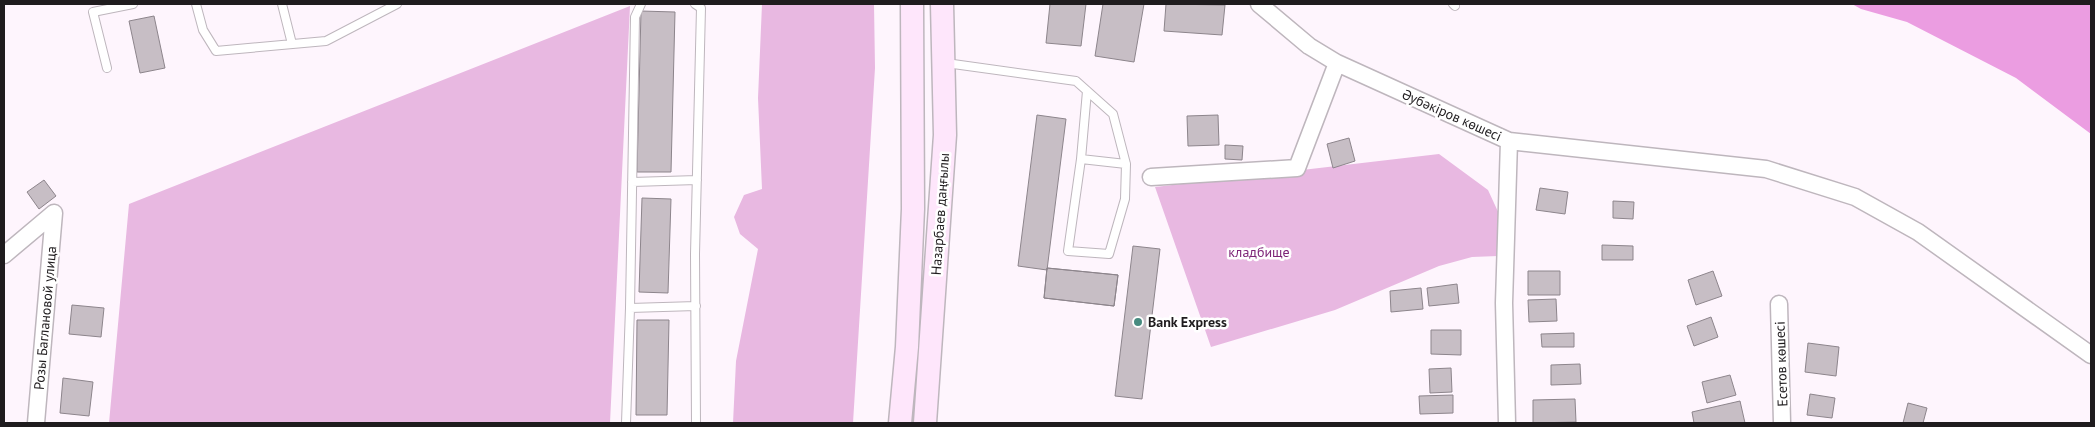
<svg xmlns="http://www.w3.org/2000/svg" width="2095" height="427" font-family="'PT Sans',sans-serif">
<rect width="100%" height="100%" fill="#fef5fd"/>
<!-- green -->
<path fill="#e8b8e1" d="M762 4H874L875 68 853 423H733L736 361 758 249 740 234 734 217 744 195 762 189 758 98Z
M630 6 610 423H109L129 204Z
M1439 154 1488 190 1500 216 1498 256 1472 257 1439 266 1335 310 1211 347 1155 187Z"/>
<!-- water -->
<path fill="#eb9de1" d="M1852 4H2091V134L2016 78 1907 22 1861 9Z"/>
<!-- building -->
<path fill="#c7bec5" stroke="#8d858c" d="M1050 4H1086L1081 46 1046 43Z
M1103 4H1144L1134 62 1095 56Z
M1166 4 1225 5 1222 35 1164 31Z
M641 11 675 12 671 172H637Z
M154 16 165 68 140 73 129 21Z
M1037 115 1066 119 1047 270 1018 266Z
M1218 115 1219 145 1188 146 1187 116Z
M1349 138 1355 161 1333 168 1327 144Z
M1225 145 1243 146 1242 160 1225 159Z
M44 180 56 196 39 209 27 192Z
M1540 188 1568 192 1565 214 1536 210Z
M642 198 671 199 668 293 639 292Z
M1613 201 1634 202 1633 219 1613 218Z
M1602 245 1633 246V260H1602Z
M1133 246 1160 249 1142 399 1115 396Z
M1047 268 1118 275 1114 306 1044 298Z
M1047 268 1118 275 1114 306 1044 298Z
M1528 271H1560V295H1528Z
M1713 271 1722 296 1696 305 1688 280Z
M1457 284 1459 303 1429 306 1427 288Z
M1421 288 1423 309 1391 312 1390 291Z
M1556 299 1557 321 1529 322 1528 300Z
M72 305 104 308 101 337 69 334Z
M1711 317 1718 337 1694 346 1687 326Z
M637 320H669L667 415H636Z
M1431 330H1461V355L1431 354Z
M1574 333V347H1542L1541 334Z
M1808 343 1839 347 1836 376 1805 372Z
M1580 364 1581 384 1551 385V365Z
M1451 368 1452 392 1430 393 1429 369Z
M1730 375 1736 395 1707 403 1702 382Z
M63 378 93 382 89 416 60 413Z
M1810 394 1835 398 1832 418 1807 415Z
M1453 395V413L1420 414 1419 396Z
M1575 399 1576 422 1533 423V400Z
M1740 401 1745 423H1694L1692 412Z
M1908 403 1927 408 1923 423H1903Z"/>
<g fill="none" stroke-linecap="round" stroke-linejoin="round">
<defs>
<path id="service" d="M196 4 203 30 216 51 326 41 397 4
M282 4 292 44
M695 4 701 8 695 254 696 423
M1453 4 1455 6
M946 63 1076 81 1113 114 1126 164 1125 199 1109 254 1068 251 1081 159 1087 91
M107 68 93 12 133 4
M1081 159 1126 164
M632 182 697 180
M630 308 696 306
M626 423 630 308 635 17 641 4"/>
<path id="minor" d="M1259 4 1309 46 1337 63 1509 141 1766 169 1855 197 1918 232 2091 355
M1151 177 1297 168 1337 63
M4 255 54 213
M1779 304 1782 423
M36 423 54 213
M1507 423 1504 303 1509 141"/>
<path id="secondary" d="M900 423 907 347 913 209 912 4
M925 423 945 135 942 4"/>
</defs>
<!-- service casing -->
<use href="#service" stroke="#beb6bd" stroke-width="10"/>
<!-- minor casing -->
<use href="#minor" stroke="#beb6bd" stroke-width="19"/>
<!-- secondary casing -->
<use href="#secondary" stroke="#beb6bd" stroke-width="25"/>
<!-- service -->
<use href="#service" stroke="#fff" stroke-width="8"/>
<!-- minor -->
<use href="#minor" stroke="#fff" stroke-width="16"/>
<!-- secondary -->
<use href="#secondary" stroke="#fee6fb" stroke-width="22"/>
</g>
<!-- markers -->
<circle fill="#478b80" stroke="#fff" stroke-width="2" cx="1138" cy="322" r="5"/>
<g text-anchor="middle" stroke-width="5" stroke-linejoin="round" paint-order="stroke">
<!-- street labels -->
<g font-size="14" fill="#1f1c1e" stroke="#fff">
<text transform="translate(1452 115) rotate(24)" y="5">Әубәкіров көшесі</text>
<text transform="translate(940 214) rotate(-86)" y="5">Назарбаев даңғылы</text>
<text transform="translate(45 318) rotate(-85)" y="5">Розы Баглановой улица</text>
<text transform="translate(1781 364) rotate(-92)" y="5">Есетов көшесі</text>
</g>
<!-- park labels -->
<g font-size="14" fill="#7d2477" stroke="#fff">
<text x="1259" y="257">кладбище</text>
</g>
<!-- poi labels -->
<g font-size="14" font-weight="bold" fill="#1f1c1e" stroke="#fff" text-anchor="start">
<text x="1148" y="327">Bank Express</text>
</g>
</g>
<!-- border -->
<rect width="2095" height="427" fill="none" stroke="#1f1c1e" stroke-width="10"/>
</svg>
